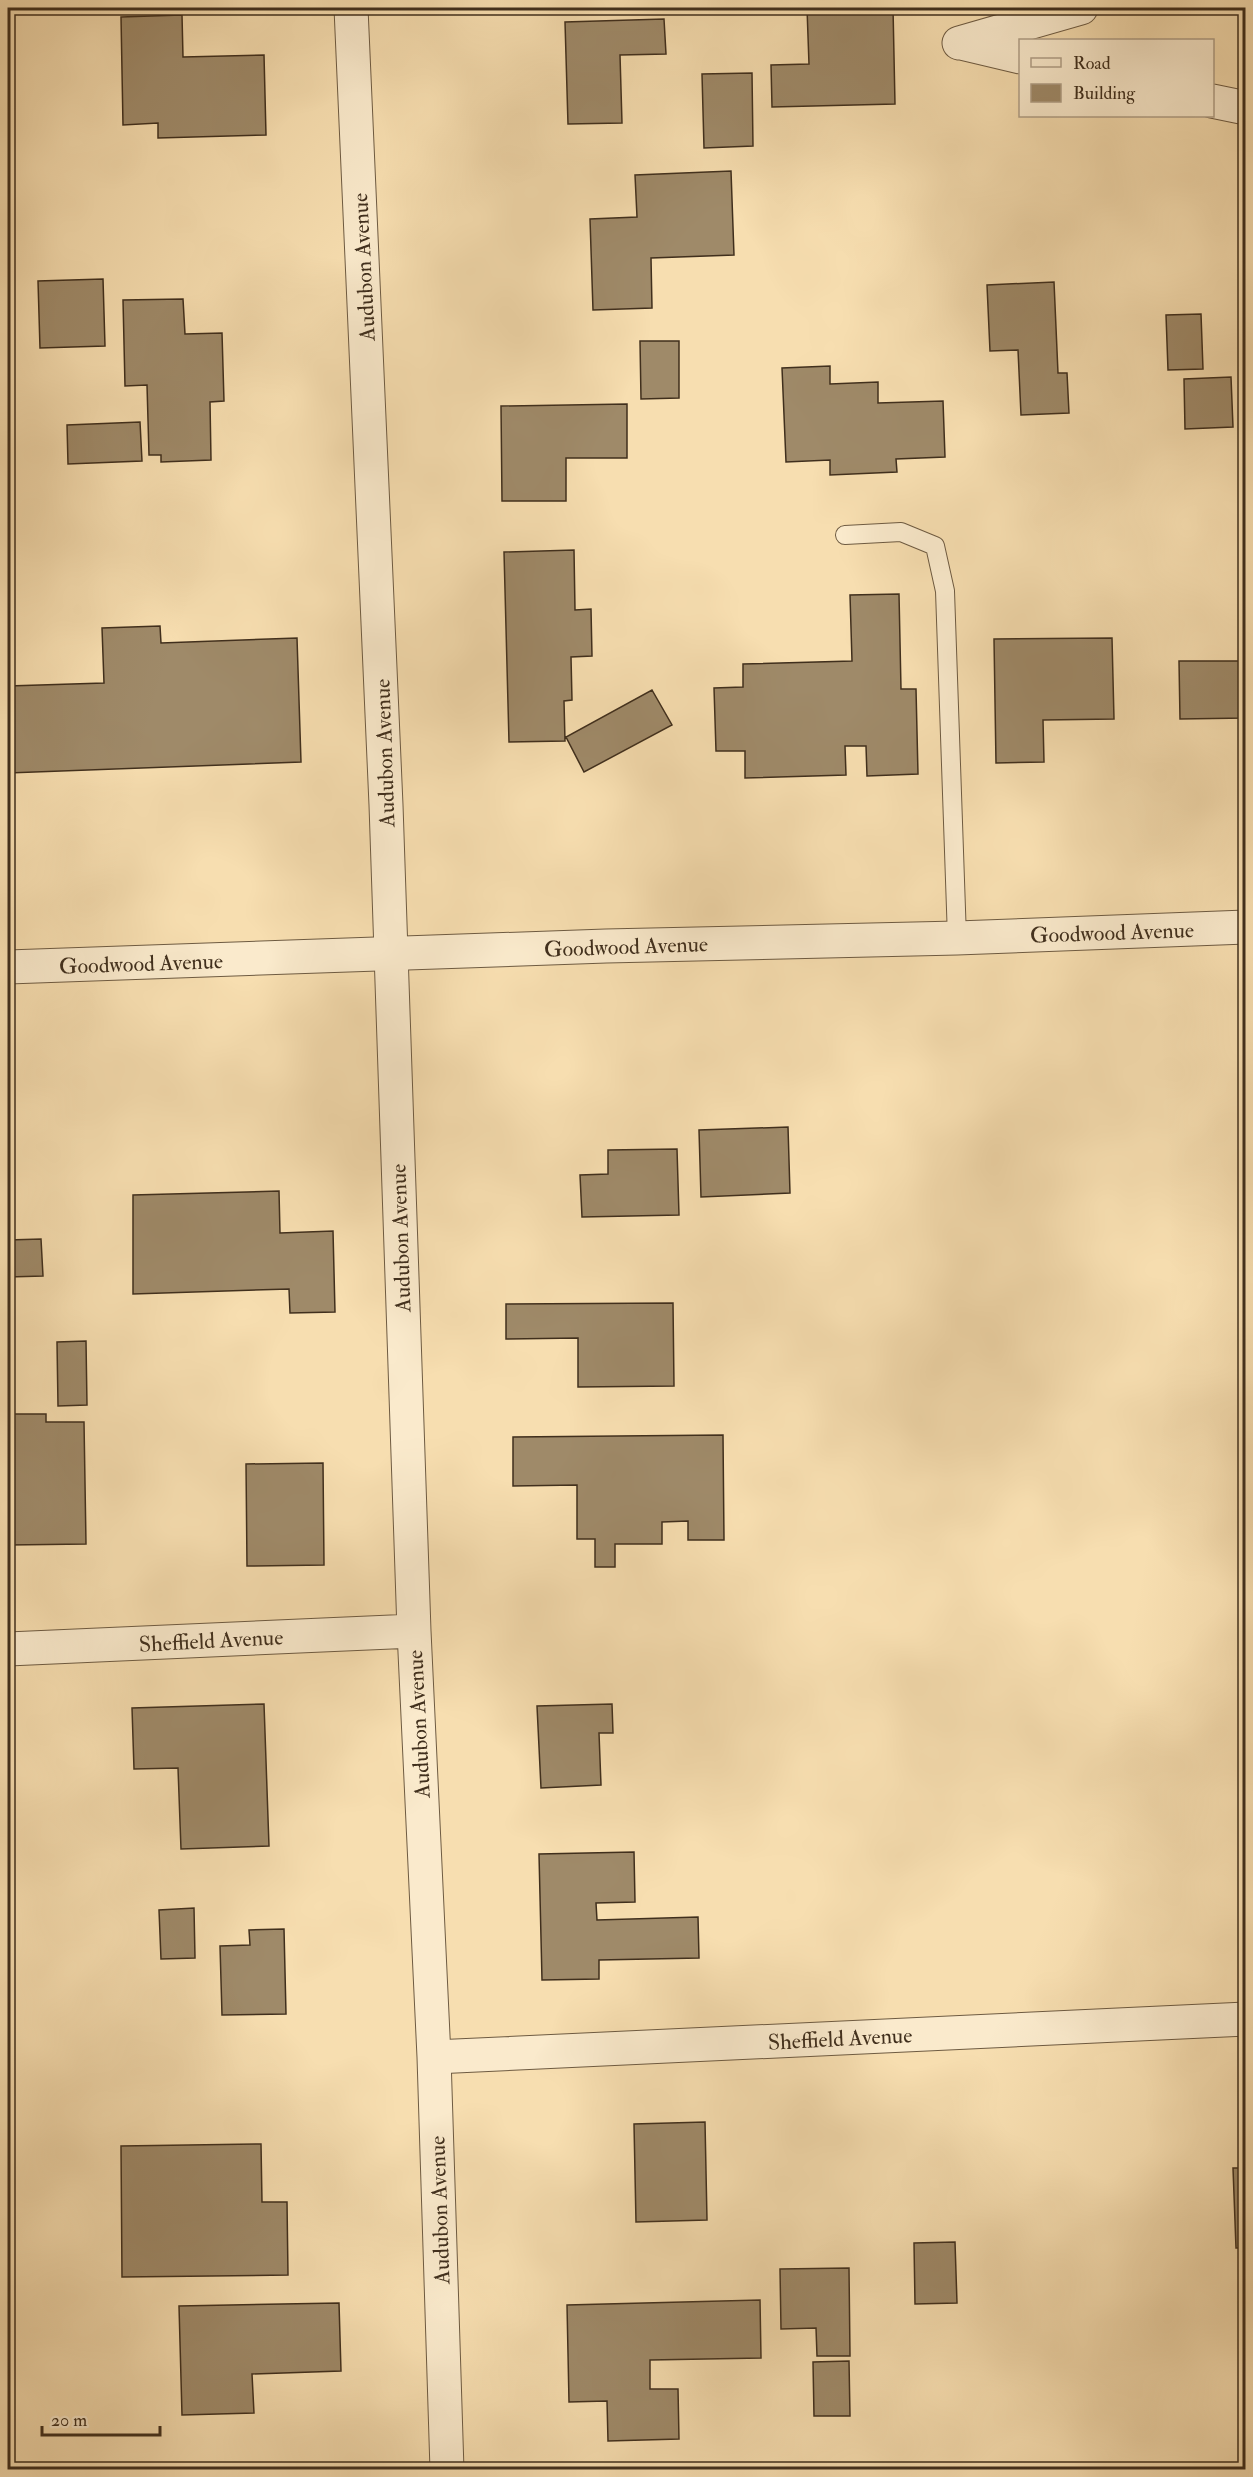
<svg xmlns="http://www.w3.org/2000/svg" width="1253" height="2477" font-family="'IM FELL Double Pica',serif">
<rect width="100%" height="100%" fill="#f7deb0"/>
<filter id="stains"><feTurbulence type="fractalNoise" baseFrequency=".00333" numOctaves="4"/><feColorMatrix values="0 0 0 0 .2 0 0 0 0 .09 0 0 0 0 .02 0 0 0 .5 -.17"/></filter>
<radialGradient id="worn" r=".72"><stop offset=".6" stop-color="#630" stop-opacity="0"/><stop offset="1" stop-color="#630" stop-opacity=".3"/></radialGradient>
<!-- building -->
<path fill="#9f8a69" stroke="#402f1d" stroke-width="1.5" d="M807 8H893L895 104 772 107 771 65 809 64Z
M182 15 183 57 264 55 266 135 158 138V123L123 125 121 17Z
M664 19 666 54 620 55 622 123 568 124 565 22Z
M752 73 753 146 704 148 702 74Z
M731 171 734 255 651 258 652 308 593 310 590 219 637 217 635 175Z
M103 279 105 346 40 348 38 281Z
M1054 282 1058 373H1067L1069 413 1021 415 1018 350 990 351 987 285Z
M183 299 185 334 222 333 224 401 210 402 211 460 161 462V455H149L147 385 125 386 123 300Z
M1201 314 1203 369 1168 370 1166 315Z
M640 341H679V398L641 399Z
M830 366V384L878 382V403L943 401 945 457 896 459 897 472 830 475V460L786 462 782 368Z
M1231 377 1233 427 1185 429 1184 379Z
M627 404V458H566V501H502L501 406Z
M140 422 142 461 68 464 67 425Z
M574 550 575 610 591 609 592 656 571 657 572 700 564 701 565 741 509 742 504 552Z
M899 594 901 689H916L918 774 867 776 866 746H845L846 775 745 778V751H716L714 688 743 687V664L852 661 850 595Z
M160 626 161 643 297 638 301 762 8 773V686L104 683 102 628Z
M1112 638 1114 719 1043 720 1044 762 996 763 994 639Z
M1179 661H1246V718L1180 719Z
M652 690 672 725 584 772 566 737Z
M788 1127 790 1193 701 1197 699 1130Z
M677 1149 679 1215 582 1217 580 1175 608 1174V1150Z
M279 1191 280 1233 333 1231 335 1312 290 1313 289 1289 133 1294V1195Z
M41 1239 43 1276 8 1277V1240Z
M673 1303 674 1386 578 1387V1338L506 1339V1304Z
M86 1341 87 1405 58 1406 57 1342Z
M8 1414H46V1422H84L86 1544 8 1545Z
M723 1435 724 1540H688V1521L662 1522V1544H615V1567H595V1539H577V1485L513 1486V1437Z
M323 1463 324 1565 247 1566 246 1464Z
M264 1704 269 1846 181 1849 178 1768 134 1769 132 1708Z
M612 1704 613 1733H599L601 1785 541 1788 537 1706Z
M634 1852 635 1902 596 1903 597 1920 698 1917 699 1958 599 1960V1979L542 1980 539 1854Z
M194 1908 195 1958 161 1959 159 1910Z
M284 1929 286 2014 222 2015 220 1946 250 1945 249 1930Z
M705 2122 707 2220 636 2222 634 2124Z
M261 2144 262 2202H287L288 2275 122 2277 121 2146Z
M1233 2168H1246V2248H1236Z
M955 2242 957 2303 915 2304 914 2243Z
M849 2268 850 2356H817L816 2328 781 2329 780 2269Z
M760 2300 761 2358 650 2360V2389H678L679 2439 608 2441 607 2401 569 2402 567 2305Z
M339 2303 341 2371 252 2374 254 2413 182 2415 179 2306Z
M849 2361 850 2416H814L813 2362Z"/>
<g fill="none" stroke-linecap="round" stroke-linejoin="round">
<defs>
<path id="service" d="M845 535 901 532 935 546 945 591 957 938"/>
<path id="minor" d="M351 8 386 805 414 1631 434 2057 447 2470
M959 43 1081 8
M961 43 1020 57
M1212 101 1246 108
M8 1649 414 1631
M434 2057 1246 2019"/>
<path id="tertiary" d="M8 967 606 946 957 938 1246 927"/>
</defs>
<!-- service casing -->
<use href="#service" stroke="#6e5b42" stroke-width="20"/>
<!-- minor casing -->
<use href="#minor" stroke="#6e5b42" stroke-width="35"/>
<!-- tertiary casing -->
<use href="#tertiary" stroke="#6e5b42" stroke-width="35"/>
<!-- service -->
<use href="#service" stroke="#faeacc" stroke-width="18"/>
<!-- minor -->
<use href="#minor" stroke="#faeacc" stroke-width="33"/>
<!-- tertiary -->
<use href="#tertiary" stroke="#faeacc" stroke-width="33"/>
</g>
<g text-anchor="middle" stroke-width="5" stroke-linejoin="round" paint-order="stroke">
<!-- street labels -->
<g font-size="22" fill="#402f1d" stroke="#faeacc">
<text transform="translate(363 267) rotate(-93)" y="8">Audubon Avenue</text>
<text transform="translate(384 753) rotate(-92)" y="8">Audubon Avenue</text>
<text transform="translate(1112 932) rotate(-2)" y="8">Goodwood Avenue</text>
<text transform="translate(626 946) rotate(-2)" y="8">Goodwood Avenue</text>
<text transform="translate(141 963) rotate(-2)" y="8">Goodwood Avenue</text>
<text transform="translate(400 1238) rotate(-92)" y="8">Audubon Avenue</text>
<text transform="translate(211 1640) rotate(-3)" y="8">Sheffield Avenue</text>
<text transform="translate(418 1724) rotate(-93)" y="8">Audubon Avenue</text>
<text transform="translate(840 2038) rotate(-3)" y="8">Sheffield Avenue</text>
<text transform="translate(439 2210) rotate(-92)" y="8">Audubon Avenue</text>
</g>
</g>
<!-- margin -->
<rect width="1253" height="2477" fill="none" stroke="#f7deb0" stroke-width="30"/>
<rect x="9" y="9" width="1235" height="2459" fill="none" stroke="#402f1d" stroke-width="3"/>
<rect x="15" y="15" width="1223" height="2447" fill="none" stroke="#402f1d" stroke-width="1.5"/>
<!-- legend -->
<rect x="1019" y="39" width="195" height="78" fill="#faeacc" stroke="#b09f86" stroke-width="1.5"/>
<rect x="1031" y="58" width="30" height="9" fill="#faeacc" stroke="#b09f86" stroke-width="1.5"/>
<text x="1073" y="69" font-size="18" fill="#402f1d">Road</text>
<rect x="1031" y="84" width="30" height="18" fill="#9f8a69" stroke="#b09f86" stroke-width="1.5"/>
<text x="1073" y="99" font-size="18" fill="#402f1d">Building</text>
<!-- scale -->
<path d="M42 2426v9h118v-9" fill="none" stroke="#402f1d" stroke-width="3"/>
<text x="51" y="2426" font-size="18" fill="#402f1d" stroke="#faeacc" stroke-width="4.5" paint-order="stroke">20 m</text>
<rect width="100%" height="100%" filter="url(#stains)"/>
<rect width="100%" height="100%" fill="url(#worn)"/>
</svg>
